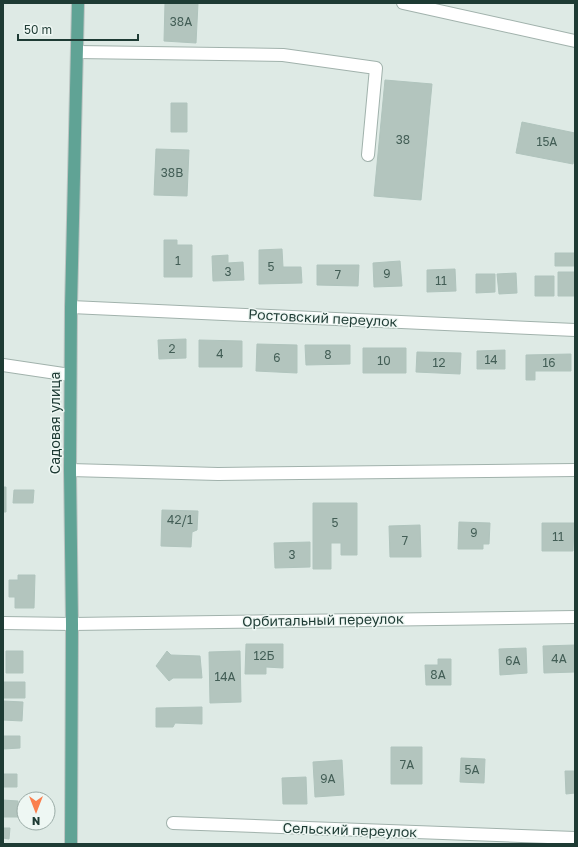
<svg xmlns="http://www.w3.org/2000/svg" width="578" height="847" font-family="'Golos Text',sans-serif">
<rect width="100%" height="100%" fill="#deeae5"/>
<!-- building -->
<path fill="#b3c5be" stroke="#b0c4bd" d="M165 3H198L196 43 164 41Z
M385 80 432 84 421 200 374 196Z
M171 103H187V132H171Z
M522 122 575 133V152L573 164 516 153Z
M156 149 189 150 187 196 154 195Z
M164 240H177V245H192V277H164Z
M282 249 283 267H301L302 283 259 284V250Z
M555 253H575V266H555Z
M228 255V263L243 262 244 280 213 281 212 256Z
M400 261 402 286 374 287 373 263Z
M317 265H359L358 286 317 285Z
M455 269 456 291 427 292V270Z
M558 272H575V296H558Z
M516 273 517 293 499 294 497 274Z
M476 274H495V292L476 293Z
M535 276H554V296H535Z
M186 339V358L159 359 158 340Z
M199 340 242 341V367H199Z
M257 344 297 345V373L256 371Z
M305 345H350V364L306 365Z
M363 348H406V373H363Z
M505 350V369H477V351Z
M417 352 461 353 460 374 416 372Z
M571 354V371H535V380H526V355Z
M3 487H6V512H3Z
M14 490H34L33 503H13Z
M313 503H357V555H341V543H331V569H313Z
M162 510 198 511 197 530 192 532 191 547 161 546Z
M459 522 490 523 489 544H483V549H458Z
M542 523H574L573 551H542Z
M420 525 421 557H390L389 526Z
M310 542V567L275 568 274 543Z
M18 575H35L34 608H15V597H9V580H18Z
M246 644H283V668L266 667V674H245Z
M575 645V672L544 673 543 646Z
M526 648 527 673 500 675 499 649Z
M6 651H23V673H6Z
M167 651 171 655 200 656 202 678H173L169 681 156 666Z
M240 651 241 702 210 703 209 652Z
M438 659H451V685H426L425 665H438Z
M3 682H25V698H3Z
M3 701 23 702 22 721 3 720Z
M202 707V724L175 723 173 727H156V708Z
M3 736H20V748L3 749Z
M391 747H422V784H391Z
M461 758 485 759 484 783 460 782Z
M342 760 344 795 315 797 313 762Z
M565 771H575V793L566 794Z
M3 774H17V787H3Z
M306 777 307 804H283L282 778Z
M3 800 18 801V817H3Z
M3 828H10L9 839 3 838Z"/>
<g fill="none" stroke-linecap="round" stroke-linejoin="round">
<defs>
<path id="minor" d="M403 3 575 41
M77 52 283 55 376 68 368 155
M71 307 575 330
M3 365 70 375
M70 470 218 474 575 470
M3 623 72 624 575 617
M173 823 575 838"/>
<path id="major" d="M71 844 72 624 70 470 71 307 78 3"/>
</defs>
<!-- minor casing -->
<use href="#minor" stroke="#a1b2ac" stroke-width="14"/>
<!-- major casing -->
<use href="#major" stroke="#bcc4c2" stroke-width="14"/>
<!-- minor -->
<use href="#minor" stroke="#fff" stroke-width="12"/>
<!-- major -->
<use href="#major" stroke="#60a395" stroke-width="12"/>
</g>
<g text-anchor="middle" stroke-width="3" stroke-linejoin="round" paint-order="stroke">
<!-- number labels -->
<g font-size="12" fill="#435e56">
<text x="181" y="26">38А</text>
<text x="403" y="144">38</text>
<text x="547" y="146">15А</text>
<text x="172" y="177">38В</text>
<text x="178" y="265">1</text>
<text x="271" y="271">5</text>
<text x="228" y="276">3</text>
<text x="387" y="278">9</text>
<text x="338" y="279">7</text>
<text x="441" y="285">11</text>
<text x="172" y="353">2</text>
<text x="220" y="358">4</text>
<text x="328" y="359">8</text>
<text x="277" y="362">6</text>
<text x="491" y="364">14</text>
<text x="384" y="365">10</text>
<text x="439" y="367">12</text>
<text x="549" y="367">16</text>
<text x="180" y="524">42/1</text>
<text x="335" y="527">5</text>
<text x="474" y="537">9</text>
<text x="558" y="541">11</text>
<text x="405" y="545">7</text>
<text x="292" y="559">3</text>
<text x="264" y="660">12Б</text>
<text x="559" y="663">4А</text>
<text x="513" y="665">6А</text>
<text x="438" y="679">8А</text>
<text x="225" y="681">14А</text>
<text x="407" y="769">7А</text>
<text x="472" y="774">5А</text>
<text x="328" y="783">9А</text>
</g>
<!-- street labels -->
<g font-size="14" fill="#1e3b34" stroke="#eef7f3">
<text transform="translate(323 318) rotate(3)" y="5">Ростовский переулок</text>
<text transform="translate(55 423) rotate(-90)" y="5">Садовая улица</text>
<text transform="translate(323 620) rotate(-1)" y="5">Орбитальный переулок</text>
<text transform="translate(350 830) rotate(2)" y="5">Сельский переулок</text>
</g>
</g>
<!-- border -->
<rect width="578" height="847" fill="none" stroke="#1e3b34" stroke-width="8"/>
<!-- north arrow -->
<g transform="translate(36 811) rotate(180)"><circle r="19" fill="#eef7f3" stroke="#9baca7"/>
<path d="M0-3L7 15L0 10L-7 15Z" fill="#fa7f4d"/>
<text y="-6" font-size="11" font-weight="bold" text-anchor="middle" fill="#1e3b34">N</text>
</g>
<!-- scale -->
<path d="M18 34v6h120v-6" fill="none" stroke="#1e3b34" stroke-width="2"/>
<text x="24" y="34" font-size="12" fill="#1e3b34" stroke="#eef7f3" stroke-width="3" paint-order="stroke">50 m</text>
</svg>
